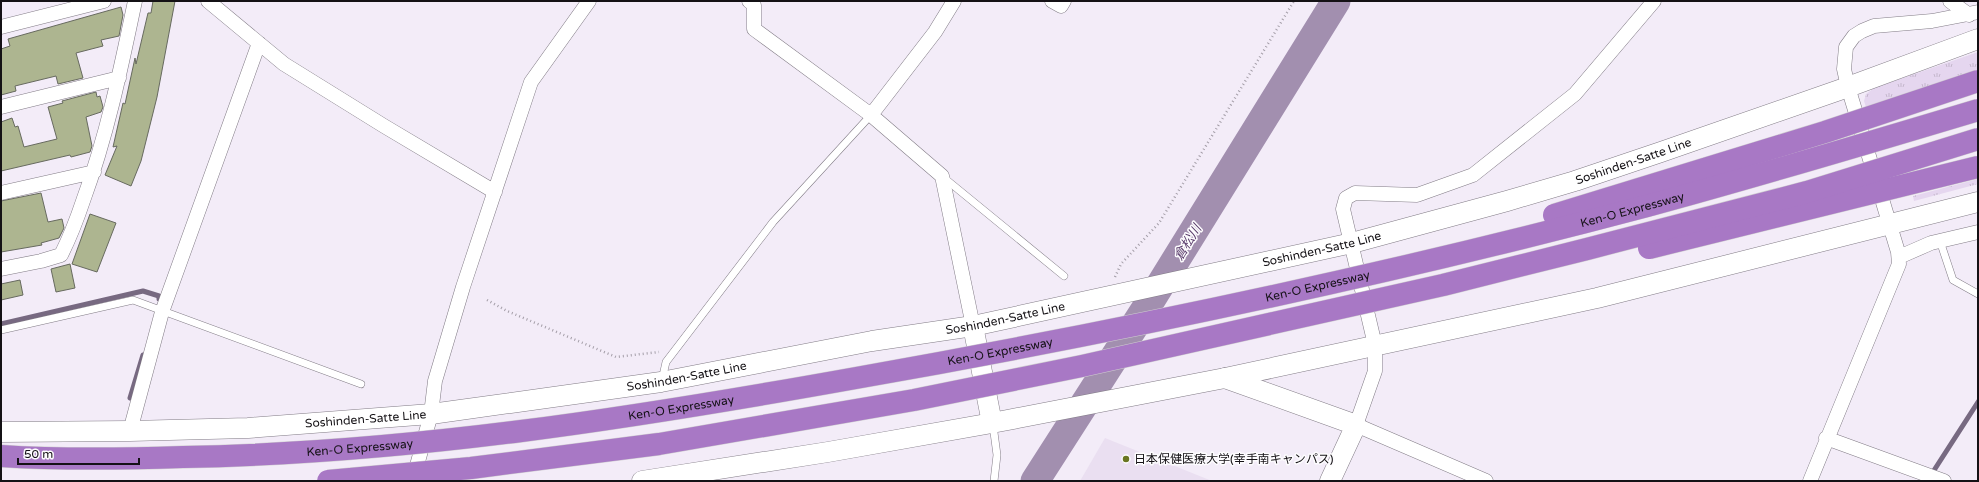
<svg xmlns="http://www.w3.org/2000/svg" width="1979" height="482" font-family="'Varela Round','Noto Sans JP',sans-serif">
<defs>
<pattern id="grass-tufts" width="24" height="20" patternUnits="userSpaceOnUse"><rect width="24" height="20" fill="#e5d6ef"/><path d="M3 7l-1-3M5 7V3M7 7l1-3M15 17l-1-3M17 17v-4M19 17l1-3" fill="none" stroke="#c4b7cc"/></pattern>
</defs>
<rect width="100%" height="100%" fill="#f3ecf8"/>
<!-- built -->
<path fill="#eadff1" d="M1105 438 1212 481H1080Z"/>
<!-- grass -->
<path fill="url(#grass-tufts)" d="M1978 52V70L1866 107 1864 101 1866 94 1874 88Z
M1978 179V184L1914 201 1913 196Z"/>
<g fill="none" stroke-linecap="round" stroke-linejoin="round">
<!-- stream -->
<path stroke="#776981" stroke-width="5" d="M1 324 143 291 159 296V299
M130 398 143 355
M1931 475 1978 402"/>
<!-- river -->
<path stroke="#a28faf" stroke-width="29" d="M1035 481 1146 308 1336 1"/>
</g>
<!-- building -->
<path fill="#adb590" stroke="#676a5f" d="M153 1H175L157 97 141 161 131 186 105 175 117 146 113 147 123 103 125 104 135 58 136 64 148 13H151Z
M121 7 123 15 119 36 101 40 103 46 76 53 83 78 58 84 56 76 15 86 16 91 1 95V49L10 46 8 39Z
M96 92 97 97 100 96 103 107 101 112 86 117 92 146 90 152 71 157 70 155 1 171V122L12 118 15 127 18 126 24 147 57 139 48 107 63 103 62 101Z
M41 193 48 222 62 219 64 228 59 238 41 243 42 245 1 252V201Z
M90 214 116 223 97 272 72 264Z
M70 264 75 288 56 292 51 269Z
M20 280 23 295 1 300V284Z"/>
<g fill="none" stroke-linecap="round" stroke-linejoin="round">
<defs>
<path id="lane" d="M943 177 1064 276
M1940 241 1953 280 1978 294
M1 330 133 300 361 384
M662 380 666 362 773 222 871 115
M993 425 997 455 994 481"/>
<path id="street" d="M208 1 284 64 384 126 495 192
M749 1 754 5V29L871 115 942 176 973 326
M1052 1 1061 6 1064 1
M1950 1 1969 15
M1 27 104 1
M1 107 119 78
M871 115 935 32 954 1
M1 193 94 172
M1899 257 1931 243 1978 232
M1 269 41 261 61 255C70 237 77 219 83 201 107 136 121 68 135 1
M130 431 162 312 259 43
M1826 438 1944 481
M413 480 431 414 435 381 463 287 531 82 589 1
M1486 481 1356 425 1375 371V345L1343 209 1346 198 1355 193 1417 195 1473 175 1575 94 1654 1
M1810 481 1899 264 1898 252 1848 87 1844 69 1846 47 1854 36 1862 31 1874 26 1932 21 1978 12"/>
<g id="secondary">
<path d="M973 326 992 423"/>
<path d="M1225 378 1356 425 1330 481"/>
<path id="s1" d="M1 432 130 431 248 428 431 414 661 382 872 341 973 326 1352 243 1507 201 1575 181 1661 152 1848 87 1978 39"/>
<path d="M642 481 828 452 992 423 1225 378 1597 298 1978 202"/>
</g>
</defs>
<!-- lane casing -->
<use href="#lane" stroke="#827c86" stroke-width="8"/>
<!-- street casing -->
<use href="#street" stroke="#827c86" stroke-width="15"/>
<!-- secondary casing -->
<use href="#secondary" stroke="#827c86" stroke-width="21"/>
<!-- path -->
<path stroke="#a49ea8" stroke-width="2.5" stroke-dasharray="1 3" stroke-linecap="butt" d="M1115 277 1121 264 1159 223 1294 1
M487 300 507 311 616 357 659 352"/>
<!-- lane -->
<use href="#lane" stroke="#fff" stroke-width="7"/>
<!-- street -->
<use href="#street" stroke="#fff" stroke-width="14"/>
<!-- secondary -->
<use href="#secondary" stroke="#fff" stroke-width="20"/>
<defs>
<g id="highway-bridge">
<path d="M1554 215 1825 132 1978 81"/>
<path d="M1649 248 1978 167"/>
<path id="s2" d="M1 456C62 460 123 459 183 457 411 453 633 418 856 378 1122 331 1387 275 1647 206 1758 176 1868 143 1978 110"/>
<path d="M328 481 471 468 659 444 914 400 1082 366 1443 285 1587 249 1807 192 1978 139"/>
</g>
</defs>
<!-- highway-bridge casing -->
<use href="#highway-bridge" stroke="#d0cfd0" stroke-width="23" stroke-linecap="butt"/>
<!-- highway-bridge -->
<use href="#highway-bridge" stroke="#a878c5" stroke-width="22"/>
</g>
<!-- markers -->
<circle fill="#697521" stroke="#fdfcfe" stroke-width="1.5" cx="1126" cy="459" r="4"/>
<g text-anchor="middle" stroke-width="3" stroke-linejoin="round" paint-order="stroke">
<!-- street labels -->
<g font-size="12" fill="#141115" stroke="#fdfcfe">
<text dy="4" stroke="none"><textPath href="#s1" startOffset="1661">Soshinden-Satte Line</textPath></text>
<text dy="4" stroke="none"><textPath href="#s2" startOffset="1655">Ken-O Expressway</textPath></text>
<text dy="4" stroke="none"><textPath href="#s1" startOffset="1337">Soshinden-Satte Line</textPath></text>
<text dy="4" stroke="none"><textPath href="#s2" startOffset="1331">Ken-O Expressway</textPath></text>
<text dy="4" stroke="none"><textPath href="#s1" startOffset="1013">Soshinden-Satte Line</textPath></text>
<text dy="4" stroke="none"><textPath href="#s2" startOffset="1007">Ken-O Expressway</textPath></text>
<text dy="4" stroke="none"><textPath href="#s1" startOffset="689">Soshinden-Satte Line</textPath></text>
<text dy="4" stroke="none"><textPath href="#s2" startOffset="683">Ken-O Expressway</textPath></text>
<text dy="4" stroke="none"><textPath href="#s1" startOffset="365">Soshinden-Satte Line</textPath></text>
<text dy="4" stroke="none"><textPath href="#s2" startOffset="359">Ken-O Expressway</textPath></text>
</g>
<!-- poi labels -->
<g font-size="12" fill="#141115" stroke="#fdfcfe" text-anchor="start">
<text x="1134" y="463">日本保健医療大学(幸手南キャンパス)</text>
</g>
<!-- water labels -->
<g font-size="13" font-style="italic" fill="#5b3e6d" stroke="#fdfcfe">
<text transform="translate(1187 242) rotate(-58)" y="5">倉松川</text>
</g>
</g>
<!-- border -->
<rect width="1979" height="482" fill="none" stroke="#141115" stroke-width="4"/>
<!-- scale -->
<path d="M18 458v6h121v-6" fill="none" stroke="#141115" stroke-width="2"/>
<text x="24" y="458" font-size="12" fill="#141115" stroke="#fdfcfe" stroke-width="3" paint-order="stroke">50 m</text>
</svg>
